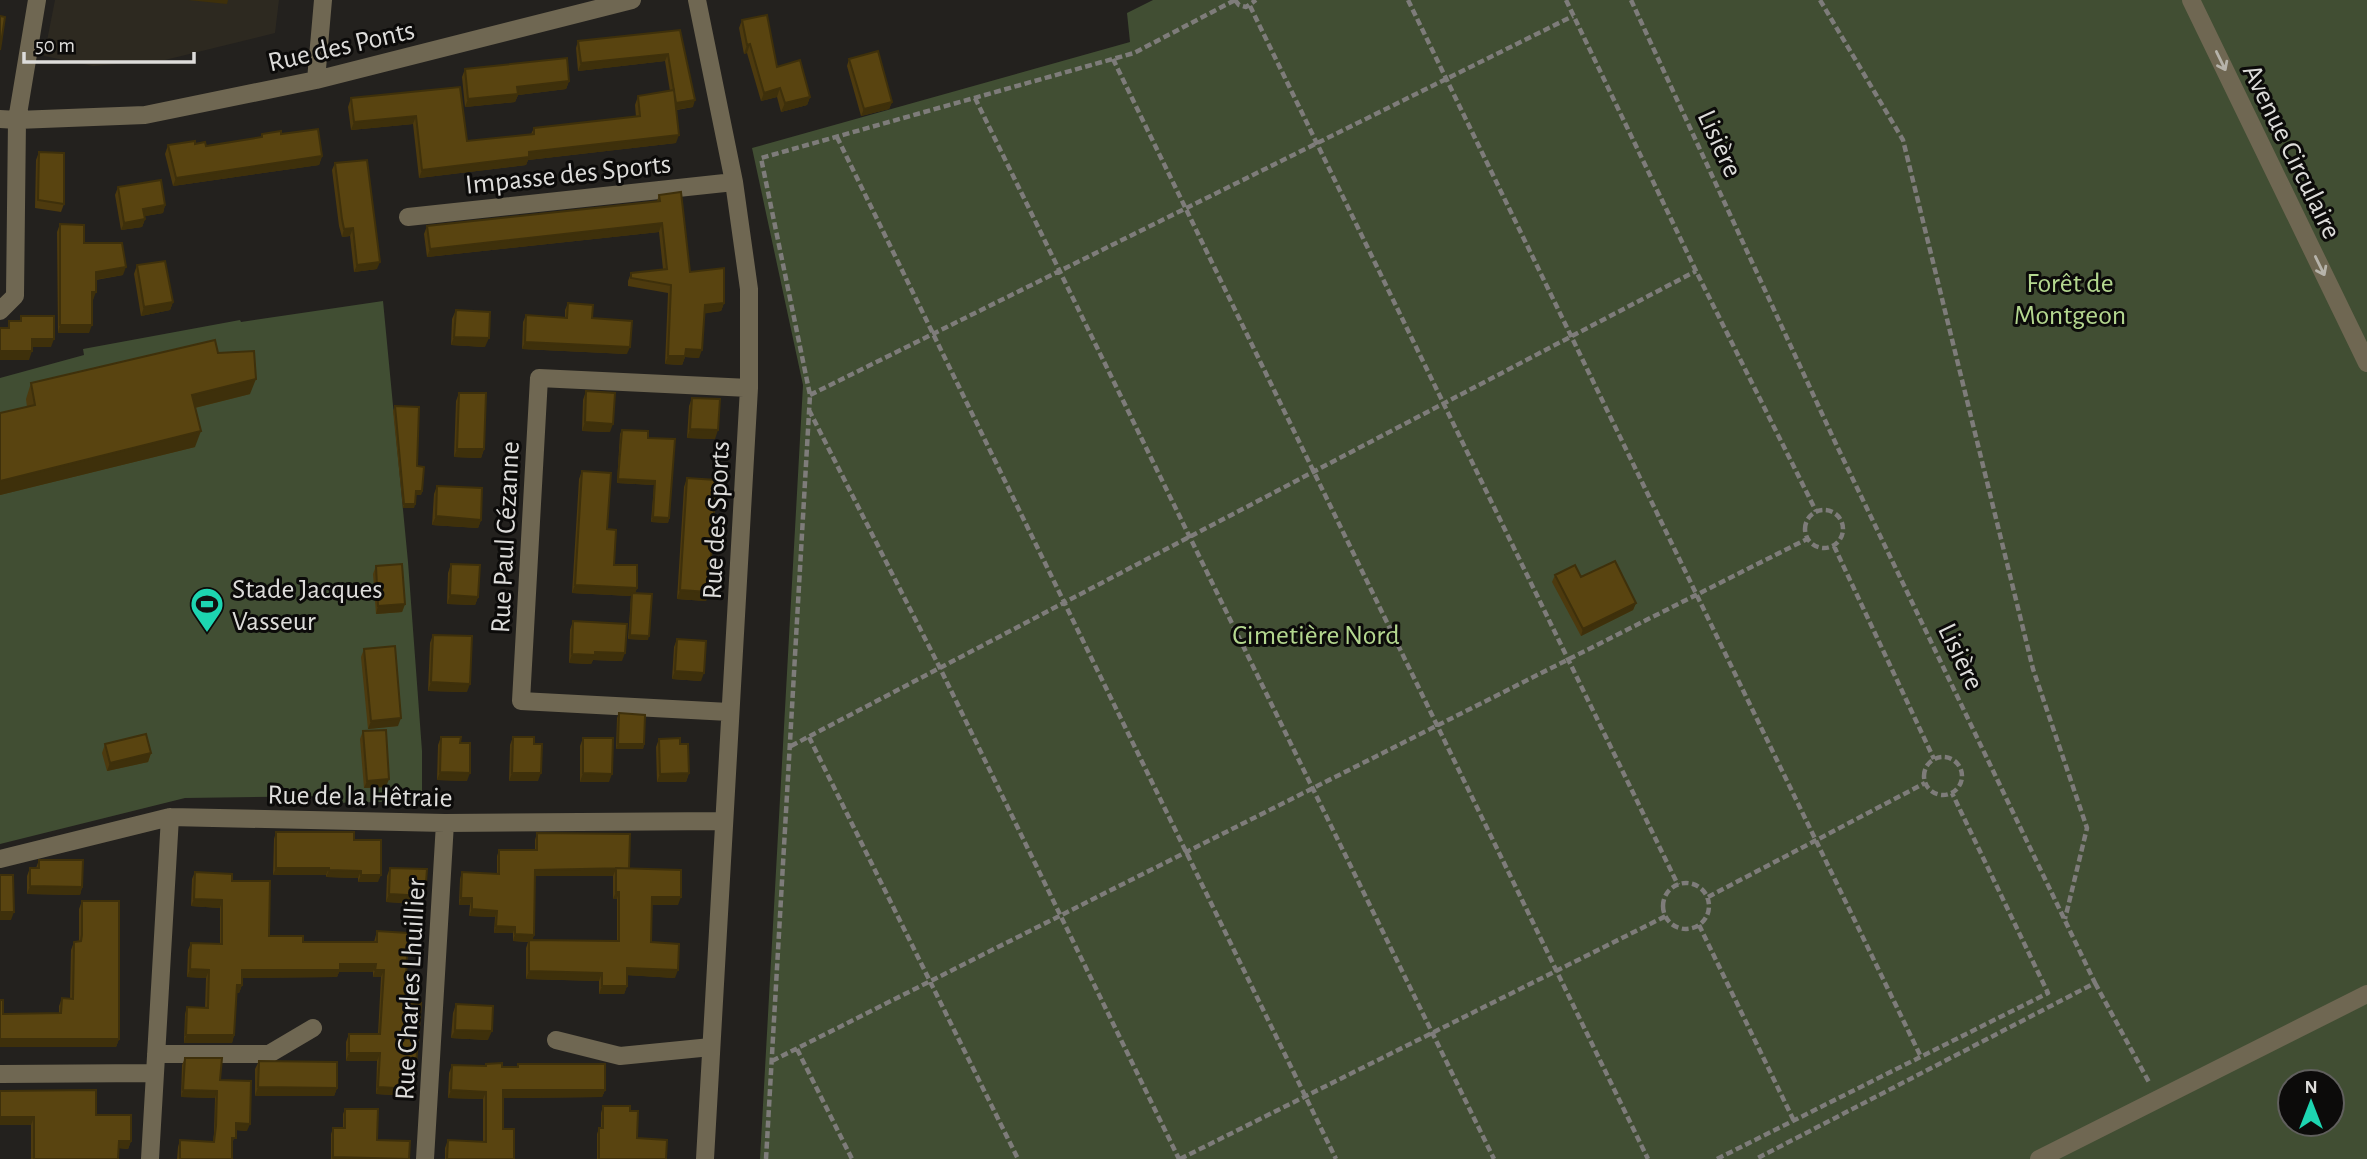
<svg xmlns="http://www.w3.org/2000/svg" width="2367" height="1159" font-family="'Alegreya Sans',sans-serif">
<rect width="100%" height="100%" fill="#23211e"/>
<!-- built -->
<path fill="#2d2920" d="M55 0H279L275 33 165 60 93 66 44 56Z"/>
<!-- green -->
<path fill="#414e33" fill-rule="evenodd" d="M1153 0H2367V1159H760L803 385 752 148 1130 42 1127 13ZM2290 1082H2332V1124H2290Z
M383 301 408 562 422 751V801L333 803 332 796 185 798 0 844V378L84 355 83 349 240 320 241 322Z"/>
<g fill="none" stroke-linecap="round" stroke-linejoin="round">
<!-- path -->
<path stroke="#7e7c7a" stroke-width="4.5" stroke-dasharray="7 3.5" stroke-linecap="butt" d="M1235 0 1239 5 1246 7 1256 0
M1408 0 1921 1057
M1566 0 1696 271 1816 511
M1631 0 1836 444 2095 983 1756 1159
M1820 0 1903 140 2033 669 2087 828 2065 919
M1250 6 1678 885
M1113 59 1648 1159
M975 98 1494 1159
M837 137 1336 1159
M810 395 1573 16
M809 410 940 668 1179 1159
M1805 529a19 19 0 1 1 38 0a19 19 0 1 1-38 0Z
M1834 546 1934 759
M809 737 1018 1159
M791 746 1696 271
M1924 776a19 19 0 1 1 38 0a19 19 0 1 1-38 0Z
M1663 906a23 23 0 1 1 46 0a23 23 0 1 1-46 0Z
M1708 897 1925 783
M1699 925 1794 1121
M2095 983 2150 1084
M797 1049 852 1159
M772 1061 1807 539
M766 1159 810 395 761 158 1134 53 1235 0
M1180 1159 1666 916
M1717 1159 2048 993 1952 793"/>
<!-- minor -->
<path stroke="#6f6752" stroke-width="18" d="M697 0 734 182 749 289V388L705 1159
M2191 0 2367 363
M316 80 323 0
M0 119 17 120 145 115 316 80 632 0
M408 217 734 182
M0 311 15 296 17 120 37 0
M729 712 521 701 539 378 749 388
M0 859 170 817 445 823 724 821
M556 1040 620 1056 711 1047
M156 1054H269L313 1028
M0 1074 155 1073
M150 1159 170 817
M425 1159 445 823
M2039 1159 2367 994"/>
</g>
<!-- wall -->
<path fill="#4d3a0e" fill-rule="evenodd" d="M742 20 777 67 810 97 807 105 781 112 777 97 761 101 747 53 744 54 739 28Z
M680 30 693 107 677 110 676 143 528 160 526 165 419 178 413 124 351 130 348 107 351 98 460 87 467 141 531 134 534 128 636 117 635 105 638 96 670 91 665 61 578 71 576 48 578 41Z
M849 59 892 102 889 109 861 116 847 66Z
M465 69 569 81 566 89 518 95 515 102 465 107 462 77Z
M262 134H281L322 156 319 165 173 186 165 154 168 145 195 144 206 146 260 138Z
M39 152 64 204 61 212 35 208 36 160Z
M335 163 377 269 354 272 350 236 342 237 339 226 332 170Z
M118 187 165 205 163 213 145 216V219L142 227 121 230 115 195Z
M659 195 690 272 724 303 721 311 704 313 699 358 685 357 682 365 665 364 668 293 628 286V281L631 273 663 269 659 232 427 257 424 234 427 226 657 201Z
M60 224 123 275 96 280 93 300H92L89 333H58L57 232Z
M137 265 173 302 170 310 141 316 134 274Z
M568 303 592 318 627 354 522 349 523 322 526 315 565 317V310Z
M456 310 485 347 451 345 452 319Z
M218 353 250 394 195 408V447L0 495V413L27 407 26 399 31 383Z
M586 391 610 432 582 431 583 400Z
M459 393 484 449 481 458 454 457 456 401Z
M692 398 715 439 687 438 689 406Z
M395 406 417 466 422 491 421 495H416L414 508H403L393 411Z
M622 430 648 438 669 518 668 523 651 522 654 485 617 483 620 434Z
M582 471 607 529 614 565 637 588 635 593 648 640 628 639 631 596 572 593 579 479Z
M687 478 709 592 706 601 677 599 684 487Z
M437 486 481 520 478 528 432 525 434 494Z
M451 564 478 597 475 605 447 604 448 573Z
M376 566 405 604 402 612 376 614 373 574Z
M1555 575 1581 577 1636 603 1633 610 1581 636 1552 582Z
M573 621 622 661 593 660 591 664 569 663 570 630Z
M433 635 467 692 428 691 430 643Z
M677 639 701 681 672 679 674 647Z
M364 649 398 726 368 729 361 657Z
M619 713 644 744 643 749H616L617 718Z
M363 731 386 787 364 788 360 739Z
M441 737 460 743 467 781 437 780 438 745Z
M513 737 534 744 538 781H509L510 745Z
M583 738 609 782H580V746Z
M659 739 680 744 689 773 686 782H657L656 747Z
M105 744 151 753 148 762 107 771 102 753Z
M276 832 354 840 378 882H358V878L326 877V875H273L274 839Z
M537 833 629 868 678 905H652L651 942 675 978 627 975V986L624 994H599V981L526 979V948L528 942 513 941V933H494L495 917 469 916 470 905H459L460 879 462 872 497 874V856L499 850H535V840ZM535 876H613V899H617V941L532 940 534 935Z
M39 860 82 887 80 895 27 894V876L30 868H36Z
M390 868 425 896 422 904 386 902 387 876Z
M195 872 232 881 269 936 303 942H374L377 931 405 1002 414 1089 411 1096 376 1094 377 1061H346V1042L349 1034H378L381 977H373V972H339L337 977 242 978V985L239 993H237L234 1035 232 1043H184L185 1014 187 1007 205 1008 206 978 187 977 188 950 191 943 220 944V908L191 906 192 879Z
M82 901 119 1039 116 1047H0V1000L3 1014 59 1013V1006L62 998H70L71 950 74 942 79 941V909Z
M456 1004 488 1040 451 1038 453 1013Z
M185 1058 220 1080 247 1131 236 1130 232 1145V1159H177L178 1147 180 1140 213 1142 214 1133 215 1098 181 1097 182 1065Z
M259 1061 337 1088 334 1096H255V1069Z
M486 1064 502 1067H517L518 1064 605 1090 602 1097 503 1098V1129L514 1159H445V1148L448 1140 483 1142V1099L448 1098 449 1073 452 1065 485 1066Z
M0 1091 96 1115 131 1141 128 1149 119 1148 118 1159H31V1125Z
M603 1106 630 1111 637 1138 666 1159H597V1134L599 1128H601V1113Z
M345 1109 377 1140 409 1159H331V1134L333 1128H343V1114Z"/>
<!-- shaded-wall -->
<path fill="#3e300b" d="M188 0H228L227 4Z
M750 44 747 53 744 54 747 45Z
M668 54 665 61 578 71 581 63Z
M569 81 566 89 518 95 515 102 465 107 468 99 517 87Z
M780 88 777 97 761 101 764 93Z
M810 97 807 105 781 112 785 103Z
M695 100 693 107 674 110 676 103Z
M892 102 889 109 861 116 864 109Z
M416 116 413 124 351 130 354 122Z
M679 135 676 143 528 160 526 165 419 178 422 170 529 152Z
M322 156 319 165 173 186 176 178Z
M165 205 163 213 140 217 143 209Z
M145 219 142 227 121 230 124 223Z
M662 223 659 232 427 257 430 249Z
M353 228 350 236 342 237 344 229Z
M380 262 377 269 354 272 357 265Z
M126 267 123 275 93 280 96 272Z
M92 292H96L93 300H89Z
M173 302 170 310 141 316 144 307Z
M724 303 721 311 702 314 705 305Z
M60 325H92L89 333H58Z
M454 337 489 338 485 347 451 345Z
M32 339H54L51 347H29Z
M525 342 630 347 627 354 522 349Z
M686 349 702 350 699 358 685 357 682 365 665 364 668 356Z
M0 351H32L29 360H0Z
M256 379 250 394 186 410 192 395Z
M585 422 613 424 610 432 582 431Z
M690 429 718 430 715 439 687 438Z
M201 431 195 447 0 495V481Z
M457 449H484L481 458 454 457Z
M618 479 655 481 654 485 617 483Z
M416 491H422L421 495H414Z
M404 504H415L414 508H403Z
M436 516 481 520 478 528 432 525Z
M653 517 669 518 668 523 651 522Z
M575 585 637 588 634 596 632 593 631 596 572 593Z
M680 590 709 592 706 601 677 599Z
M450 595 478 597 475 605 447 604Z
M1636 603 1633 610 1581 636 1583 629Z
M405 604 402 612 376 614 378 606Z
M630 635 649 636 648 640 628 639Z
M595 652 625 653 622 661 593 660 591 664 569 663 572 654Z
M675 671 704 673 701 681 672 679Z
M431 682 470 684 467 692 428 691Z
M401 718 398 726 368 729 371 721Z
M618 744H644L643 749H616Z
M151 753 148 762 107 771 110 763Z
M440 772 470 773 467 781 437 780Z
M512 773H541L538 781H509Z
M583 773 612 774 609 782H580Z
M689 773 686 782H657L660 774Z
M389 779 386 787 364 788 367 781Z
M276 868H329L326 875H273Z
M616 869 613 876H533L535 870Z
M329 870 361 871 358 878 326 877Z
M361 875H381L378 882H358Z
M30 886 82 887 80 895 27 894Z
M616 892H619L617 899H613Z
M389 894 425 896 422 904 386 902Z
M652 897H681L678 905H649Z
M461 898H472L470 905H459Z
M194 899 222 900 220 908 191 906Z
M472 909 497 911 495 917 469 916Z
M0 912H14L11 920H0Z
M496 926 515 927 513 933H494Z
M515 934 534 935 532 942 513 941Z
M340 964H376L373 972H339L337 977 240 978 242 970Z
M627 968 678 970 675 978 624 975Z
M190 969 209 970 206 978 187 977Z
M375 970H384L381 977H373Z
M529 971 602 973 599 981 526 979Z
M237 985H242L239 993H234Z
M602 986H627L624 994H599Z
M455 1030 492 1031 488 1040 451 1038Z
M186 1035H234L232 1043H184Z
M0 1039H119L116 1047H0Z
M349 1053H380L377 1061H346Z
M258 1087 337 1088 334 1096H255Z
M378 1087 414 1089 411 1096 376 1094Z
M183 1090 217 1091 215 1098 181 1097Z
M451 1090 486 1092 483 1099 448 1098Z
M503 1090H605L602 1097 500 1098Z
M0 1117H34L31 1125H0Z
M236 1123 250 1124 247 1131 234 1130Z
M119 1141H131L128 1149 116 1148Z
M333 1157H373V1159H332Z"/>
<!-- building -->
<path fill="#594410" stroke="#3e300b" stroke-width="2" d="M767 15 777 67 800 60 810 97 785 103 780 88 764 93 750 44 747 45 742 20Z
M0 16 5 17 0 50Z
M680 30 695 100 676 103 668 54 581 63 578 41Z
M878 51 892 102 864 109 849 59Z
M567 58 569 81 517 87 518 94 468 99 465 69Z
M460 87 467 141 534 134V128L640 116 638 96 674 90 679 135 529 152V157L422 170 416 116 354 122 351 98Z
M318 129 322 156 176 178 168 145 195 141V144L205 142 206 146 262 137V134L281 131V134Z
M39 152 64 153V204L38 200Z
M367 160 380 262 357 265 353 228 344 229 342 219 335 163Z
M161 180 165 205 143 209 145 219 124 223 118 187Z
M681 192 690 272 724 268V303L705 305 702 350 686 349 685 356H668L671 285 631 278V273L667 269 662 223 430 249 427 226 660 201 659 195Z
M60 224 84 225V243H122L126 267 96 272V292H92V325H60Z
M165 261 173 302 144 307 137 265Z
M568 303 593 305 592 318 632 321 630 347 525 342 526 315 567 318Z
M456 310 490 312 489 338 454 337Z
M21 316H54V339H32V351H0V328H9V321H21Z
M215 340 218 353 254 351 256 379 192 395 201 431 0 481V413L35 405 31 383Z
M586 391 615 393 613 424 585 422Z
M459 393H486L484 449H457Z
M692 398 720 399 718 430 690 429Z
M395 406 419 407 417 466 424 467 422 491H416L415 504H404Z
M622 430 648 431V438L675 439 669 518 653 517 655 481 618 479Z
M582 471 611 473 607 529 616 530 614 565H637V588L575 585Z
M687 478 716 480 709 592 680 590Z
M437 486 482 488 481 520 436 516Z
M1615 561 1636 603 1583 629 1555 575 1575 565 1581 577Z
M402 564 405 604 378 606 376 566Z
M451 564 480 565 478 597 450 595Z
M632 593 652 594 649 636 630 635Z
M573 621 627 624 625 653 595 652V655L572 654Z
M433 635 472 636 470 684 431 682Z
M677 639 706 641 704 673 675 671Z
M395 646 401 718 371 721 364 649Z
M619 713 645 715 644 744H618Z
M386 730 389 779 367 781 363 731Z
M146 734 151 753 110 763 105 744Z
M441 737H461L460 743H470V773L440 772Z
M513 737H534V744H542L541 773H512Z
M583 738H613L612 774 583 773Z
M680 738V744H688L689 773 660 774 659 739Z
M276 832H354V840H381V875H361V871L329 870V868H276Z
M537 833 630 834 629 868 535 870 534 935 515 934V927L496 926 497 911 472 909V898H461L462 872 499 874V850H537Z
M39 860H83L82 887 30 886V868H39Z
M390 868 427 869 425 896 389 894Z
M616 868 681 870V897H652L651 942 679 944 678 970 627 968V986H602V973L529 971V940L619 941V892H616Z
M195 872 232 874V881H270L269 936H303V942H377V931L408 933 405 1002 421 1003 414 1089 378 1087 380 1053H349V1034H380L384 970H375L376 964H340V970H242V985H237L234 1035H186L187 1007 208 1008 209 970 190 969 191 943 222 944V900L194 899Z
M0 875H13L14 912H0Z
M82 901H119V1039H0V1000H3V1014L61 1013 62 998 73 999 74 942 81 941 82 935Z
M456 1004 493 1006 492 1031 455 1030Z
M185 1058H222L220 1080 251 1081 250 1124 236 1123V1138H232V1159H180V1140L214 1142 216 1126 217 1091 183 1090Z
M259 1061 337 1062V1088L258 1087Z
M502 1063V1067H518V1064H605V1090H503V1129H514V1159H447L448 1140 486 1142V1092L451 1090 452 1065 486 1066V1064Z
M96 1090V1115H131V1141H119L118 1159H34V1117H0V1091Z
M603 1106H630V1111H638L637 1138 667 1140 666 1159H599V1128H603Z
M345 1109H378L377 1140 410 1141 409 1159 333 1157V1128H345Z"/>
<!-- one-way arrows -->
<defs><path id="oneway-shaft" d="M-6 0H5M1.5-3L5.5 0L1.5 3" fill="none" stroke-width="1.6" stroke-linecap="round" stroke-linejoin="round" transform="scale(1.75)"/></defs>
<g stroke="#b6b3aa">
<use href="#oneway-shaft" transform="translate(2221 61) rotate(64)"/>
<use href="#oneway-shaft" transform="translate(2320 266) rotate(64)"/>
</g>
<!-- icons -->
<defs>
<symbol id="stadium-pin" viewBox="-11 -11 22 30"><path d="M0 17L-7.5 6A9.5 9.5 0 1 1 7.5 6Z" fill="#1dd5b1" stroke="#0c0b0a"/><path d="M0-5a6.5 5 0 1 0 0 10a6.5 5 0 1 0 0-10ZM-3.5-1.8h7v3.6h-7Z" fill="#111"/></symbol>
</defs>
<g fill-rule="evenodd">
<use href="#stadium-pin" x="188" y="585" width="38" height="52"/>
</g>
<g text-anchor="middle" stroke-width="6" stroke-linejoin="round" paint-order="stroke">
<!-- street labels -->
<g font-size="28" fill="#dddcda" stroke="#0c0b0a">
<text transform="translate(341 45) rotate(-13)" y="10">Rue des Ponts</text>
<text transform="translate(1721 143) rotate(65)" y="10">Lisière</text>
<text transform="translate(2293 151) rotate(64)" y="10">Avenue Circulaire</text>
<text transform="translate(568 173) rotate(-6)" y="10">Impasse des Sports</text>
<text transform="translate(715 520) rotate(-87)" y="10">Rue des Sports</text>
<text transform="translate(504 537) rotate(-87)" y="10">Rue Paul Cézanne</text>
<text transform="translate(1962 656) rotate(64)" y="10">Lisière</text>
<text transform="translate(360 795) rotate(1)" y="10">Rue de la Hêtraie</text>
<text transform="translate(409 989) rotate(-87)" y="10">Rue Charles Lhuillier</text>
</g>
<!-- park labels -->
<g font-size="28" fill="#b4d78f" stroke="#0c0b0a">
<text x="2070" y="292">Forêt de<tspan x="2070" dy="32">Montgeon</tspan></text>
<text x="1316" y="644">Cimetière Nord</text>
</g>
<!-- poi labels -->
<g font-size="28" fill="#dddcda" stroke="#0c0b0a" text-anchor="start">
<text x="232" y="598">Stade Jacques<tspan x="232" dy="32">Vasseur</tspan></text>
</g>
</g>
<!-- north arrow -->
<g transform="translate(2311 1103)"><circle r="33" fill="#0c0b0a" stroke="#605f5d" stroke-width="2"/>
<path d="M0-5L12 26L0 18L-12 26Z" fill="#1dd5b1"/>
<text y="-10" font-size="19" font-weight="bold" text-anchor="middle" fill="#dddcda">N</text>
</g>
<!-- scale -->
<path d="M24 52v10h170v-10" fill="none" stroke="#dddcda" stroke-width="3.5"/>
<text x="35" y="52" font-size="21" fill="#dddcda" stroke="#0c0b0a" stroke-width="5" paint-order="stroke">50 m</text>
</svg>
